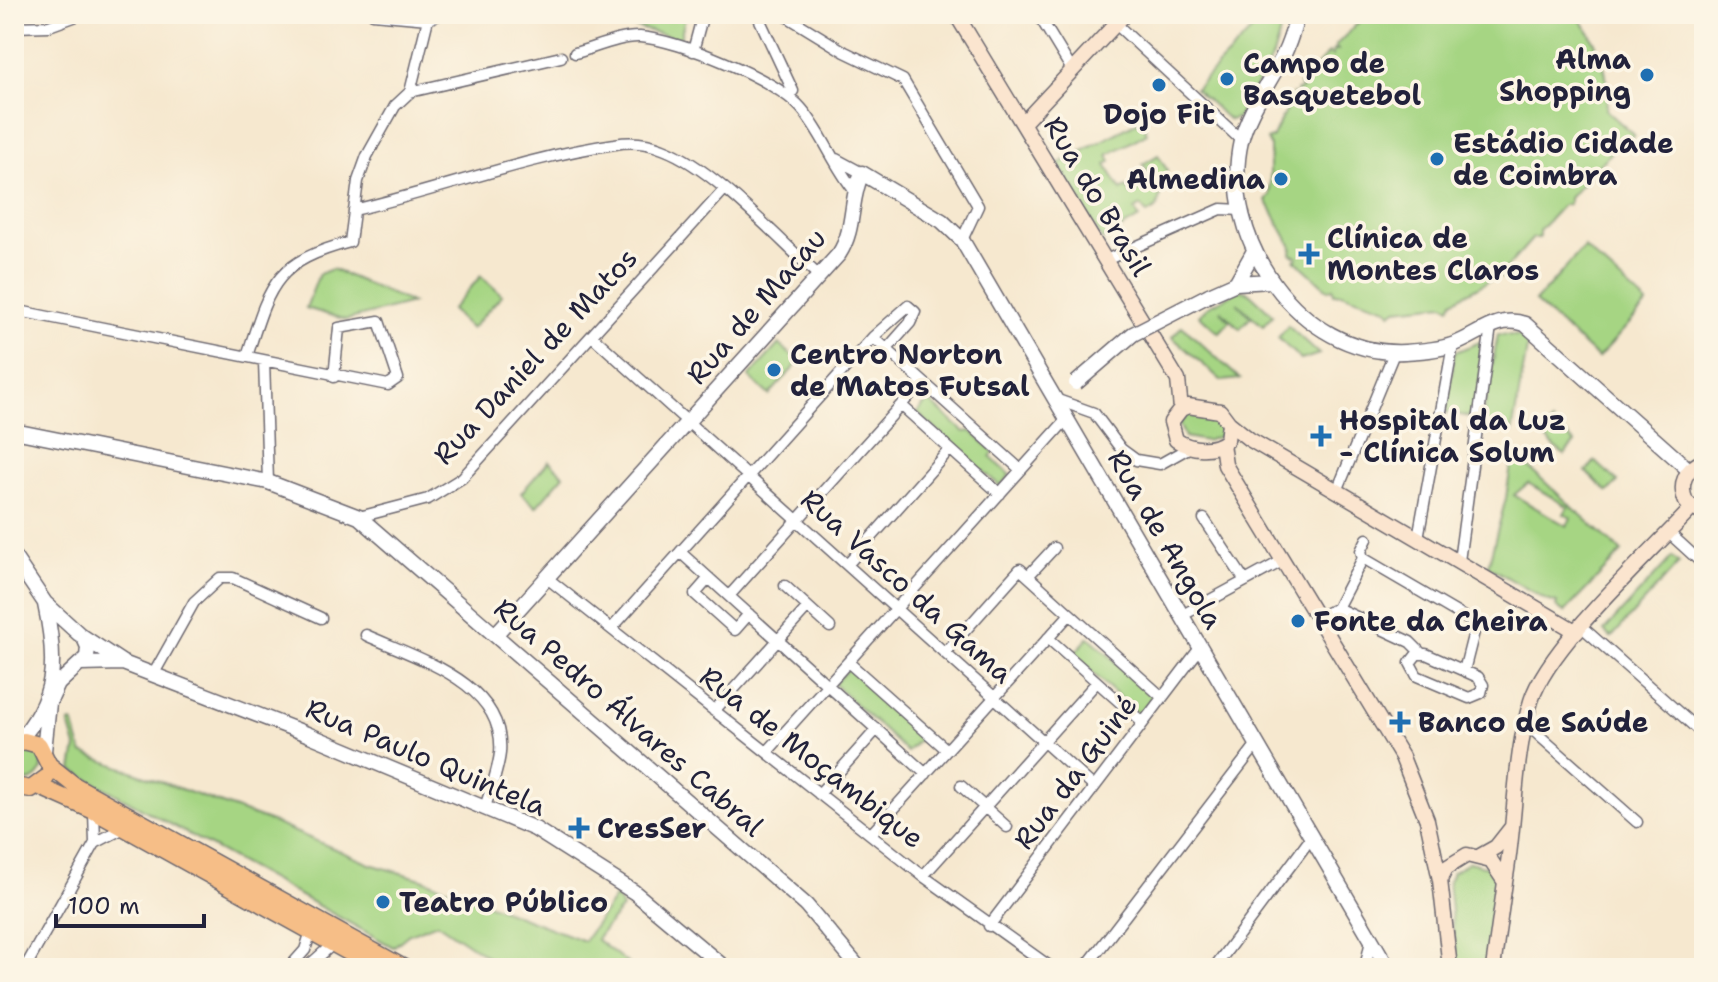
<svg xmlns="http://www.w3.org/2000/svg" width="1718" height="982" font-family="'Shantell Sans',sans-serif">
<rect width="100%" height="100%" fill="#fcf5e5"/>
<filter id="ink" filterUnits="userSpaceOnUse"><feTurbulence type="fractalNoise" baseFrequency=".0125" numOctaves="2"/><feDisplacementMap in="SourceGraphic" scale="16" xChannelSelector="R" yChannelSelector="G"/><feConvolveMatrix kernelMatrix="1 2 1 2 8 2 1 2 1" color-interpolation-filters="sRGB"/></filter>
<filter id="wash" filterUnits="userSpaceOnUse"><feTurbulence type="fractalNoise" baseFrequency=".006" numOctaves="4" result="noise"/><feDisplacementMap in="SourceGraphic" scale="32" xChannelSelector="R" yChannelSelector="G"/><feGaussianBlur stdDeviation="1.8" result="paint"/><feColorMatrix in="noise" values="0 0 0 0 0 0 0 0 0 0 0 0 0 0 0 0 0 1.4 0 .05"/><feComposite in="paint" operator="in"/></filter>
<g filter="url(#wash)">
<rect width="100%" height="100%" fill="#f6e8cf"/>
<!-- green -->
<path fill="#a6d583" stroke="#647c5f" stroke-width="2" fill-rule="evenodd" d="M585 14H686L680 39Z
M1268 14H1285L1273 56 1242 111 1237 118 1229 120 1195 89Z
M1367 14H1576C1599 42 1612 73 1606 110L1634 135 1628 141 1624 138 1599 165V172H1593L1569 198V204L1563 205 1539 231V238H1533L1503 272 1502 277H1496L1453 301 1450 307 1444 304 1396 309 1391 313 1387 308 1341 293 1334 294 1333 288 1328 290 1295 260 1298 257 1291 254 1292 247 1266 200 1270 195V146L1267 140 1273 137 1293 94 1297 96V90L1302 89 1299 85 1329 53 1332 56 1333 50H1338L1335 46Z
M1141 120 1147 133 1108 155 1111 161 1106 165 1121 190 1127 187 1131 194 1153 181 1143 164 1158 155 1167 170 1157 208 1147 214 1141 206 1135 210 1139 218 1102 240 1058 164Z
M1584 247 1647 304 1598 358 1535 302Z
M332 269 412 303 346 320 306 308 319 274Z
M481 276 502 295 471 329 451 310Z
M1240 290 1247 291 1273 315 1263 326 1237 303 1251 317 1240 329 1220 310 1230 321 1219 333 1199 315 1207 307Z
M1182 326 1240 379 1222 381 1172 337Z
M1288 326 1319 354 1301 360 1278 338Z
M1498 334 1529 337 1512 433 1481 428Z
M1485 340 1475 418 1446 412 1455 352Z
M779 344 799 362 769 395 749 377Z
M928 400 964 432 971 431 994 452 990 457 1010 475 1000 486 917 413Z
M1188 414 1216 418 1222 425 1220 436 1206 441 1185 437 1179 424Z
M1552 422 1575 443 1564 455 1541 435Z
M1513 453 1622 552 1565 612 1556 607 1557 603 1546 600 1488 566 1506 498ZM1528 483 1568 507 1564 514 1571 518 1567 526 1514 495Z
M549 461 564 475 536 507 521 493Z
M1595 461 1618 482 1608 492 1586 472Z
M1672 557 1679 563 1611 638 1604 631Z
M1089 637 1153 696 1139 715 1073 655Z
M850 666 924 734 907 752 834 684Z
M73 722 82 753 274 823 370 864 425 880 584 941 616 896 622 908 596 939 634 968H504L437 923 409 934 393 947 72 770 76 747 69 723Z
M12 766a15 15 0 1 1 30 0a15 15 0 1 1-30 0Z
M1469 862 1488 867 1498 884 1487 968H1457L1448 882 1452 873Z"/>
</g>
<g filter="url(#ink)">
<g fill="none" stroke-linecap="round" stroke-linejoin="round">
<defs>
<path id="minor" d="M373 14 428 19
M757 14 793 91
M783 14 845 52 903 80 978 206 962 240
M1038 14 1072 70
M1116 24 1241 140
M14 27 49 26 82 14
M693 51 703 14
M575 53C594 48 621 36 640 37 679 40 776 79 801 108 822 132 833 164 854 190
M410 92 561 57
M836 159 862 173
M354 210C439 190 530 156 615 144 632 141 648 143 663 149 714 168 778 239 819 276
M1106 260 1221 209 1241 210
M14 310 388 385 398 378 379 321 339 328 334 377
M592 336 1093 786
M873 337 922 381
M247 356C270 285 274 262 350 242L358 181 367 156 395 106 410 92 428 19 441 14
M264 361 268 482
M1055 399 1094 413 1121 449 1136 460 1160 464 1192 446
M1337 491 1394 353
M1000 494 901 405 922 381 1021 470
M359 517 428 499 462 478 724 190
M1204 519 1245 581
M1669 533 1704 565
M1418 538 1453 345
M680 552 926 774
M1363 558 1361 551 1367 539
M1459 561 1491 326
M847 565 950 449
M1028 576 1054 548
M547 578 923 876 1052 968
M709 578 695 594 735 630 749 614
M785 586 830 627
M729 596 901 405
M1337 608 1363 558 1476 624 1464 671
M1181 616 1282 561
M1317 618 1337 608 1410 642 1421 653
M1582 627 1704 735
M612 628 873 337 908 306 915 312 910 323 887 349
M366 635C416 658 506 683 500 753 498 771 491 789 485 807
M1048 638 1142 722
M945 653 1020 569 1162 697
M1417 654H1426L1478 677 1483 685 1481 693 1469 698 1417 676 1410 663Z
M848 662 947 750
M153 675 194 602 220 578H233L321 618
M714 711 808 607
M1526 724 1637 822
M767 752 1066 420
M961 786 1007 827
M819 794 877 729
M871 834 1070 614
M95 843 124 828
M923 876 1097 682
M989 926 1200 648
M25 968 95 843 94 811
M289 968 305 950 311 931
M306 968 333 944
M1085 968 1257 744
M1214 968 1311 838
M1365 968 1371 940"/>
<path id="tertiary" d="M1298 14C1294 27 1290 42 1284 54 1270 83 1249 109 1241 141 1219 238 1299 357 1405 352 1421 351 1437 350 1452 345 1478 336 1497 314 1525 324L1689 470
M1236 283 1254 251
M1209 295 1236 283 1271 281
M14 431 268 482 359 517 806 905 859 968
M14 557 45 603 79 634 123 663 307 734 535 829 634 892 725 968
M495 635 839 254C856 228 849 200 862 173L942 221 962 240 1388 968
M80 664 123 663
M17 743C58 698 57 660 45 604
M44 751 49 703 58 684 87 657 88 647 84 638"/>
<path id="secondary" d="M956 14 1178 380 1181 409 1171 422 1176 440C1191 450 1213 452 1227 440L1229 423 1220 411 1188 406 1181 409
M1024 122 1125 14
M1229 423 1249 439 1577 632
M1222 444 1225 465 1402 757 1427 820 1440 880
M1704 461C1686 468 1678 483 1686 502L1704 515
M1480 856 1496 847 1511 828
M1505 882C1516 823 1513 759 1531 701 1548 646 1649 555 1691 509
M1450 968 1440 880 1446 868 1467 855 1491 861 1505 882 1493 968"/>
<path id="primary" d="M14 745 24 741 39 745 49 765 74 785 404 968
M14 786 31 789 46 778
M38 786 94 811 377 968"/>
</defs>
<!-- minor casing -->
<use href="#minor" stroke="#6c676f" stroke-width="13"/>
<!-- tertiary casing -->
<use href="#tertiary" stroke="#6c676f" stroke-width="17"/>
<!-- secondary casing -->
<use href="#secondary" stroke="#6c676f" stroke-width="17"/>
<!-- primary casing -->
<use href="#primary" stroke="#6c676f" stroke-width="19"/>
<!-- minor -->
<use href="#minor" stroke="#fff" stroke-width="10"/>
<!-- tertiary -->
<use href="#tertiary" stroke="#fff" stroke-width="14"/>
<!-- secondary -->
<use href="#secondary" stroke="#fbe5cf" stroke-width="14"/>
<!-- primary -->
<use href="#primary" stroke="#f6be87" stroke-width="16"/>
<defs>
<path id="tertiary-bridge" d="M1076 383 1133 334 1209 295"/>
</defs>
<!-- tertiary-bridge casing -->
<use href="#tertiary-bridge" stroke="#6c676f" stroke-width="17" stroke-linecap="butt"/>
<!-- tertiary-bridge -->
<use href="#tertiary-bridge" stroke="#fff" stroke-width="14"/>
</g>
</g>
<!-- markers -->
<g fill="#1f6fb2" stroke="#fcf5e5" stroke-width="3">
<circle cx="1647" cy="75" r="8"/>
<circle cx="1227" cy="79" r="8"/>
<circle cx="1159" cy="85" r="8"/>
<circle cx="1437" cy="159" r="8"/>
<circle cx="1281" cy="179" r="8"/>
<path d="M1305 242h8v8h8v8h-8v8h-8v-8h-8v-8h8z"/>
<circle cx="774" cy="370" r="8"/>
<path d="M1317 424h8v8h8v8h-8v8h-8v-8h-8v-8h8z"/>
<circle cx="1298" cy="621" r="8"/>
<path d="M1396 710h8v8h8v8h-8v8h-8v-8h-8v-8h8z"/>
<path d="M575 816h8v8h8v8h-8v8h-8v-8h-8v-8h8z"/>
<circle cx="383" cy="902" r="8"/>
</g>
<g text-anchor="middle" stroke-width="7" stroke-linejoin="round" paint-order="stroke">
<!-- poi labels -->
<g font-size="28" font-weight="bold" fill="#22223b" stroke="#fcf5e5" text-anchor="start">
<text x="1631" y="69" text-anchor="end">Alma<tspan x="1631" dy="32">Shopping</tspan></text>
<text x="1243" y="73">Campo de<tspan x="1243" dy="32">Basquetebol</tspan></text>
<text x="1159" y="124" text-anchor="middle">Dojo Fit</text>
<text x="1453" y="153">Estádio Cidade<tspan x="1453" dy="32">de Coimbra</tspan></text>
<text x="1265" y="189" text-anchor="end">Almedina</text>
<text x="1327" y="248">Clínica de<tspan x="1327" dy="32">Montes Claros</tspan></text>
<text x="790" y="364">Centro Norton<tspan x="790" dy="32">de Matos Futsal</tspan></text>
<text x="1339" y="430">Hospital da Luz<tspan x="1339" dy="32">- Clínica Solum</tspan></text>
<text x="1314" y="631">Fonte da Cheira</text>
<text x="1418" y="732">Banco de Saúde</text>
<text x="597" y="838">CresSer</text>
<text x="399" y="912">Teatro Público</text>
</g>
<!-- street labels -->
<g font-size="28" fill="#22223b" stroke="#fcf5e5">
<text transform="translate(1098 196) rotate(59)" y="10">Rua do Brasil</text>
<text transform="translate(756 306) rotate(-49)" y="10">Rua de Macau</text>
<text transform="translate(535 356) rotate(-47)" y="10">Rua Daniel de Matos</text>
<text transform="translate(1166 539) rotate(60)" y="10">Rua de Angola</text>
<text transform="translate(907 586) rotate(42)" y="10">Rua Vasco da Gama</text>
<text transform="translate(629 717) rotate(41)" y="10">Rua Pedro Álvares Cabral</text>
<text transform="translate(426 757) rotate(23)" y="10">Rua Paulo Quintela</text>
<text transform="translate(812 757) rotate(38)" y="10">Rua de Moçambique</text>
<text transform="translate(1075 772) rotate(-53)" y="10">Rua da Guiné</text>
</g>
</g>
<!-- margin -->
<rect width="1718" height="982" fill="none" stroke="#fcf5e5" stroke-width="48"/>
<!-- scale -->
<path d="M56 914v12h148v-12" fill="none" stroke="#22223b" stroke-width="4"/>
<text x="68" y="914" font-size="24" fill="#22223b" stroke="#fcf5e5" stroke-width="6" paint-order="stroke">100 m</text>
</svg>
